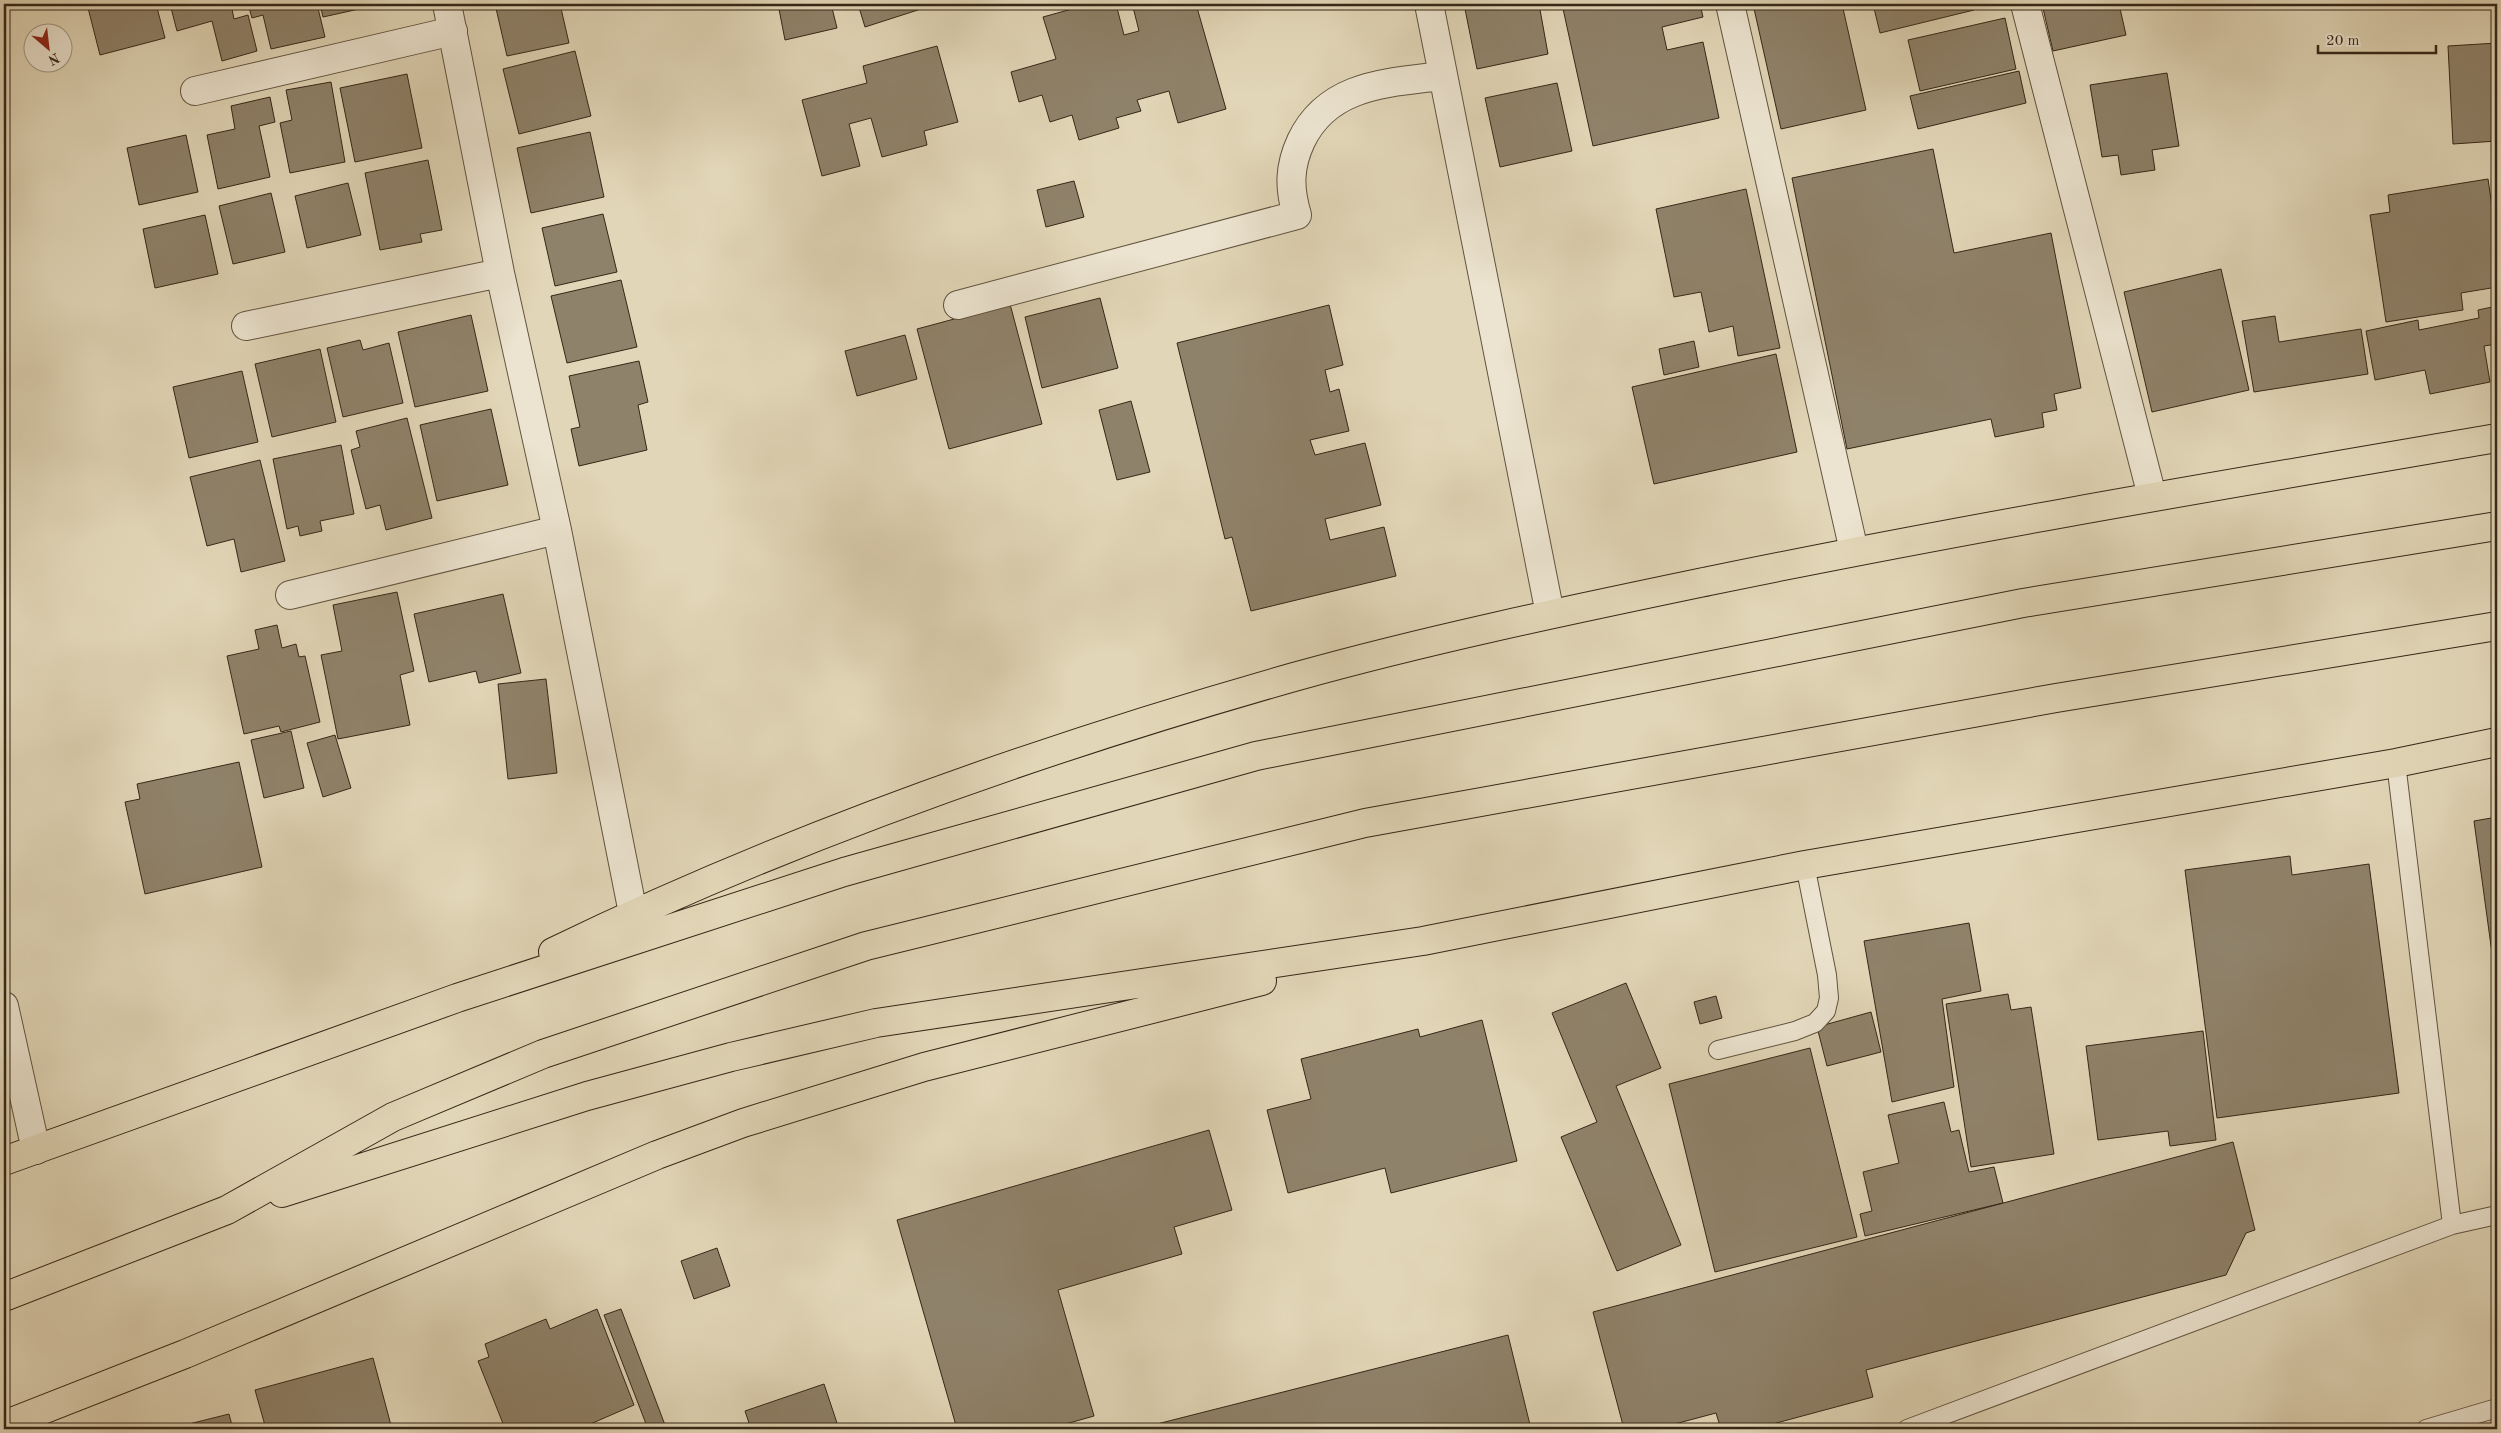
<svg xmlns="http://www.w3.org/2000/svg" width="2501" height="1433" font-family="'Old Standard TT',serif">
<rect width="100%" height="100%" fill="#e1d6b7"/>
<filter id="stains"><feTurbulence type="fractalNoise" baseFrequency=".004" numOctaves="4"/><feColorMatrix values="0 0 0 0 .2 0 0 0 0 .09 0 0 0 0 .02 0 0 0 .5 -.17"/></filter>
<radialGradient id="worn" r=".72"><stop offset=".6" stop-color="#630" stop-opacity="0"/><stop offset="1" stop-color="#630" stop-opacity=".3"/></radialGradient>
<!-- building -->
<path fill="#8f826a" stroke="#362717" d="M87 4H156L165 38 100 55Z
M170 4H231L234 19 248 15 257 51 222 61 212 21 177 31Z
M248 4H317L325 37 271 49 263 15 252 18Z
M320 4H367L368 7 323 17Z
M495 4H560L569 43 507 56Z
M778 4H831L837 28 785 40Z
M858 4H920L921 9 865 27Z
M1090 4H1116L1124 35 1139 31 1133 7 1146 4H1196L1226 109 1178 123 1169 91 1137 100 1141 111 1116 118 1119 128 1079 140 1072 115 1050 122 1042 95 1019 102 1011 72 1056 59 1043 17Z
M1464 4H1539L1548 54 1477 69Z
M1562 4H1700L1703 17 1662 27 1667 50 1703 42 1719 118 1593 146Z
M1753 4H1842L1866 110 1781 129Z
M1873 4H1972L1974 10 1880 33Z
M2042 4H2119L2126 35 2053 51Z
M2005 18 2016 69 1920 91 1908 40Z
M2497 43V141L2453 144 2448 46Z
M937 46 958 122 924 131 927 145 882 157 871 118 849 124 860 166 822 176 802 100 867 83 863 66Z
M575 51 591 116 519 134 503 69Z
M2019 71 2026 103 1918 129 1910 96Z
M2167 73 2179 146 2152 150 2155 170 2121 175 2118 155 2102 157 2090 85Z
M407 74 422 148 355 162 340 88Z
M331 82 345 162 290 173 280 123 292 120 286 90Z
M1557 83 1572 151 1500 167 1485 98Z
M270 97 275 122 259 126 270 177 218 189 207 135 235 129 231 106Z
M590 132 604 197 531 213 517 148Z
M186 135 198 192 139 205 127 148Z
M1933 149 1954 253 2051 233 2081 388 2054 394 2057 410 2042 413 2044 427 1995 437 1991 419 1847 449 1792 178Z
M428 160 442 230 420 234 422 242 380 250 365 173Z
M2488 179 2497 241V287L2461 293 2463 310 2386 322 2370 215 2390 212 2388 195Z
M1074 181 1084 217 1046 227 1037 190Z
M348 183 361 235 307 248 295 196Z
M1746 189 1780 348 1738 356 1733 326 1709 332 1701 292 1674 297 1656 209Z
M271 193 285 252 233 264 219 206Z
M603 214 617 272 555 286 542 228Z
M205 215 218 274 155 288 143 229Z
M2221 269 2249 390 2152 412 2124 292Z
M621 280 637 347 567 363 551 296Z
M1100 298 1118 368 1042 388 1025 317Z
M1010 304 1042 424 949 449 917 329Z
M1329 305 1343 365 1325 370 1330 392 1339 389 1349 431 1310 440 1315 455 1365 443 1381 505 1325 519 1330 540 1384 527 1396 576 1251 611 1232 537 1225 539 1177 343Z
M2497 306V344L2484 346 2490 382 2430 394 2425 370 2375 380 2366 331 2418 320 2419 330 2479 318 2478 310Z
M471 315 488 391 415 407 398 332Z
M2275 316 2279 342 2361 329 2368 374 2254 392 2242 321Z
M905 335 917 379 857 396 845 351Z
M360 340 363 350 389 343 403 403 343 417 327 348Z
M1694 341 1699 367 1664 375 1659 349Z
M320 349 336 422 272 437 255 364Z
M1776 354 1797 452 1654 484 1632 387Z
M639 361 648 402 638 405 647 450 579 466 571 429 580 427 569 376Z
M242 371 258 442 189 458 173 387Z
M1131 401 1150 472 1117 480 1099 410Z
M491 409 508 485 437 501 420 425Z
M407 418 432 518 386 530 380 505 366 509 351 450 360 447 356 431Z
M341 445 354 514 320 521 322 531 300 536 298 526 287 529 273 459Z
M260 460 285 561 241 572 234 539 207 546 190 477Z
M397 592 414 671 400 675 410 725 338 739 321 655 342 651 333 605Z
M503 594 521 673 479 683 476 671 429 682 414 614Z
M277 625 282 648 296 644 299 657 305 656 320 722 281 732 279 726 244 734 227 656 259 649 255 630Z
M546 679 557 773 508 779 498 684Z
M291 731 304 788 264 798 251 740Z
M335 735 351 788 323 797 307 743Z
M239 762 262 867 145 894 125 802 140 799 137 784Z
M2497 817V990L2474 821Z
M2290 856 2292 875 2369 864 2399 1093 2217 1118 2185 870Z
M1969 923 1981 991 1942 999 1954 1087 1892 1102 1864 941Z
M1626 983 1661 1068 1616 1086 1681 1245 1617 1271 1561 1137 1597 1122 1552 1013Z
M2008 994 2011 1010 2031 1007 2054 1154 1971 1167 1946 1004Z
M1716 996 1722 1018 1700 1024 1694 1002Z
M1871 1012 1881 1052 1827 1066 1817 1027Z
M1482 1020 1517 1161 1391 1193 1385 1168 1288 1193 1267 1110 1311 1099 1301 1059 1418 1029 1420 1037Z
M2203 1031 2216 1140 2170 1146 2168 1131 2098 1140 2086 1046Z
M1810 1048 1857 1237 1715 1272 1669 1084Z
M1944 1102 1951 1132 1959 1130 1969 1172 1994 1167 2003 1203 1865 1236 1860 1214 1872 1211 1863 1172 1899 1163 1888 1115Z
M1209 1130 1232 1210 1174 1227 1182 1254 1058 1290 1094 1416 1048 1429H957L897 1220Z
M2233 1142 2255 1230 2246 1233 2226 1275 1866 1370 1873 1397 1754 1429H1721L1716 1413 1656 1429H1624L1593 1312Z
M717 1248 730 1286 694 1299 681 1261Z
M597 1309 634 1405 579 1429H496L504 1426 478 1361 489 1357 485 1344 546 1319 550 1329Z
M621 1309 665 1425 655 1429H648L604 1315Z
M1508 1335 1531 1429H1154L1153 1425Z
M373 1358 392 1429H266L255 1390Z
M824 1384 839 1429H751L745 1411Z
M229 1414 233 1429H169Z"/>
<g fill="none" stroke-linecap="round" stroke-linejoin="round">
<defs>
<path id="service" d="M2396 763 2452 1225
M1718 1050 1795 1031 1815 1023 1826 1011 1829 998 1827 975 1805 865
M1907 1429 2452 1225 2497 1215
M2426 1429 2497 1408"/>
<path id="minor" d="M447 4 500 273 557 530 633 913
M1429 4 1550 614
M1730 4 1854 551
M2025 4 2152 496
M195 91 453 31
M958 305 1297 215C1289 188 1289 167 1301 141 1328 84 1387 83 1442 76
M246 326 500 273
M290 595 557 530
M4 1006 36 1150"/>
<path id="trunk" d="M553 952C790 837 1040 749 1294 677 1430 639 1570 610 1709 581 1971 527 2234 483 2497 438
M4 1161 457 998 844 872 1256 756 2023 603 2497 526
M282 1193 587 1096 731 1057 876 1023 1423 941 1805 865 2396 763 2497 742
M4 1297 227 1210 393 1117 543 1054 866 946 1365 823 2056 698 2497 626
M4 1425 185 1354 657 1155 743 1123 924 1067 1262 981"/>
</defs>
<!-- service casing -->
<use href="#service" stroke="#61533f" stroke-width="20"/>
<!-- minor casing -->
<use href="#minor" stroke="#61533f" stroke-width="30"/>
<!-- trunk casing -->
<use href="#trunk" stroke="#362717" stroke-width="30"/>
<!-- service -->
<use href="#service" stroke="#ece4d0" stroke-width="18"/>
<!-- minor -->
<use href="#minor" stroke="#ece4d0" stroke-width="28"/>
<!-- trunk -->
<use href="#trunk" stroke="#e1d6b7" stroke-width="28"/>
</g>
<!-- margin -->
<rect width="2501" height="1433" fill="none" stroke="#e1d6b7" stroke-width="20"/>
<rect x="5" y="5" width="2491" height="1423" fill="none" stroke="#362717" stroke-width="2.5"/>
<rect x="10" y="10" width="2481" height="1413" fill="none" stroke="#362717"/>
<!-- north arrow -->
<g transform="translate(48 48) rotate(152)"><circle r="24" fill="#ece4d0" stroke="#a39886"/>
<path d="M0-4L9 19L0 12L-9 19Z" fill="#8f2418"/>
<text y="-8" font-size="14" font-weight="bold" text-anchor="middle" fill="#362717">N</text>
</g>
<!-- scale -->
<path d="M2318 45v8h118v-8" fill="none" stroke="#362717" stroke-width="2.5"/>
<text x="2326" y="45" font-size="15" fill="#362717" stroke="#ece4d0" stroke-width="4" paint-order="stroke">20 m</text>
<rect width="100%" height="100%" filter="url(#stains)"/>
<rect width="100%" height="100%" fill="url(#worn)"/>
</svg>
